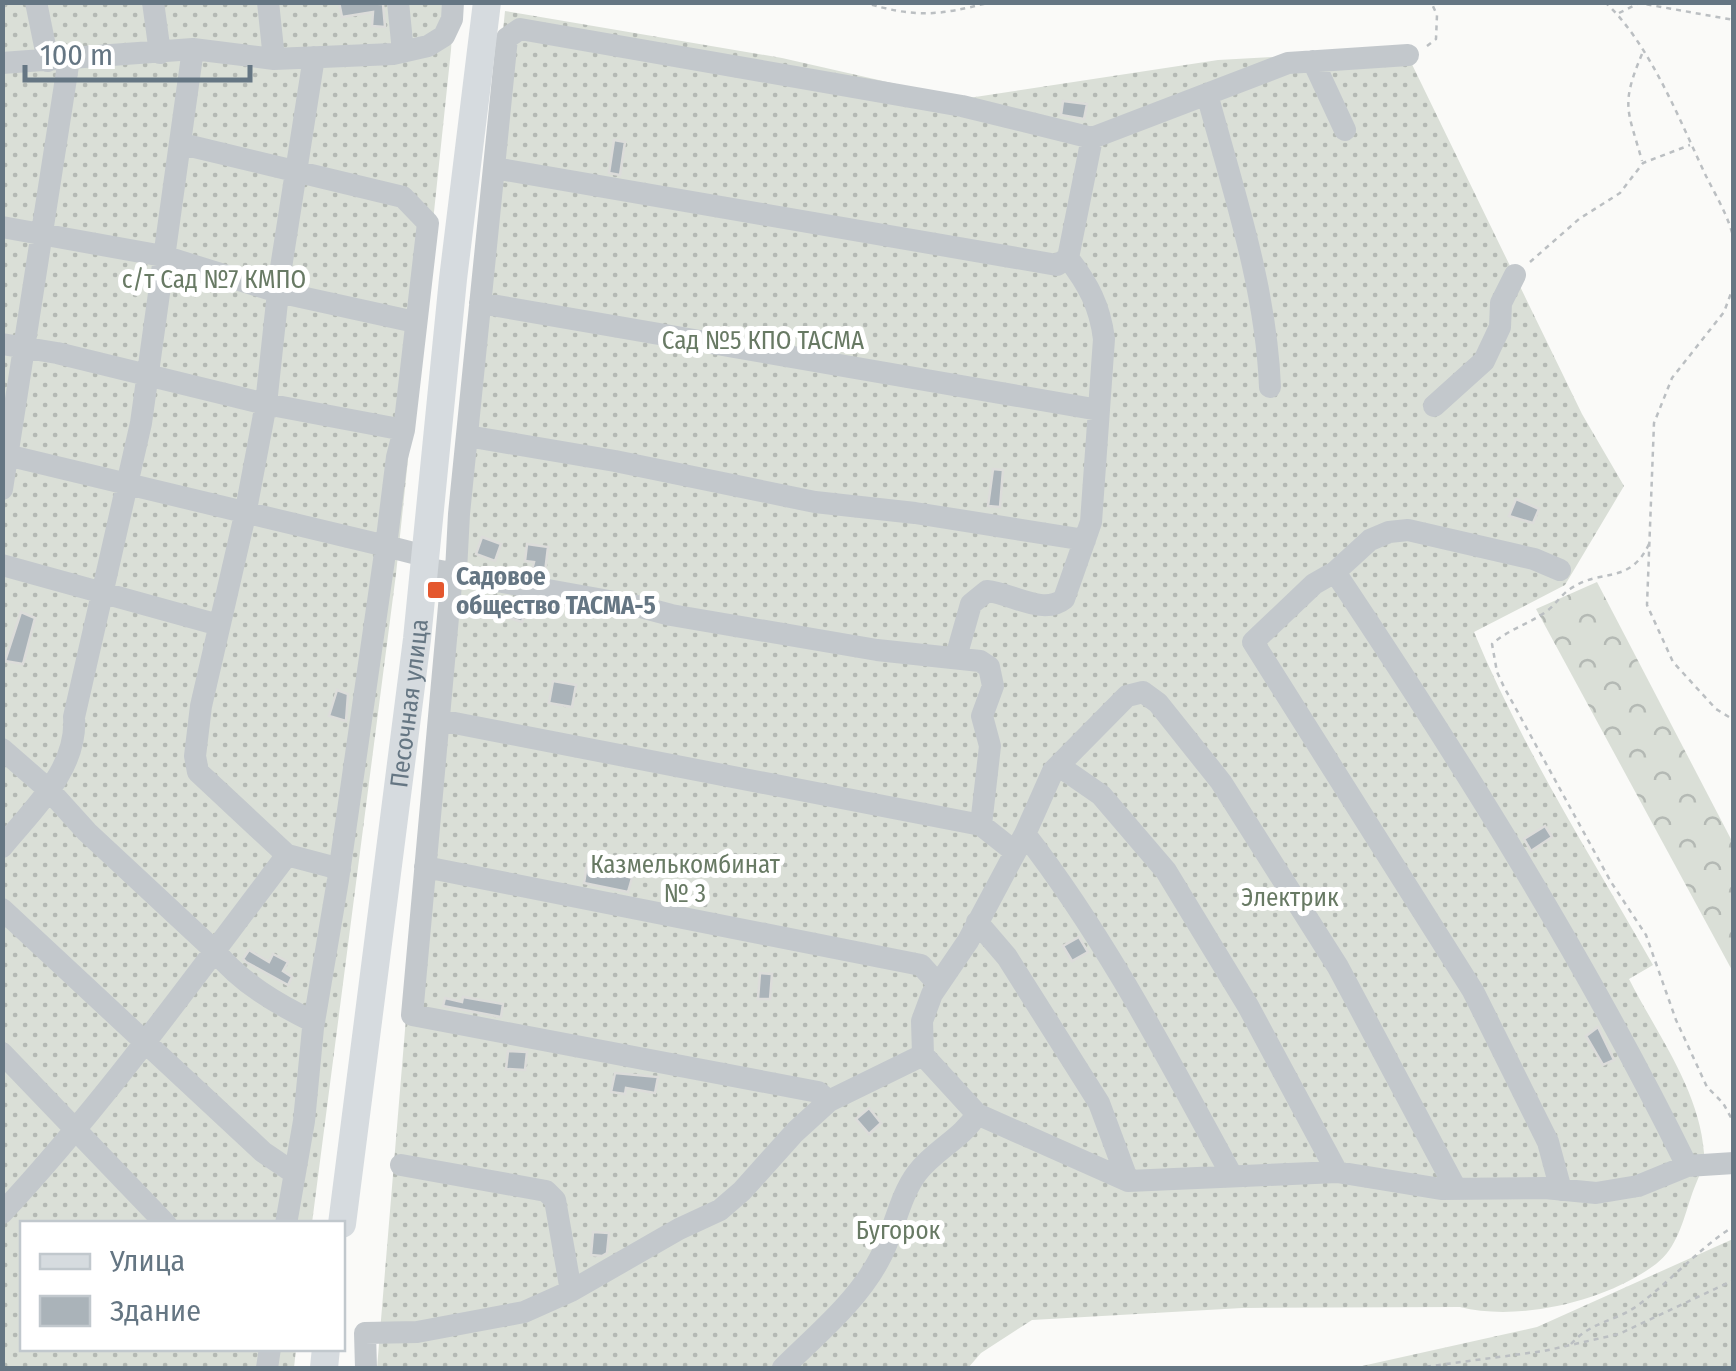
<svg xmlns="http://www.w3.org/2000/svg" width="1736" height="1371" font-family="'Fira Sans Condensed',sans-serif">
<defs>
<pattern id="grass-dots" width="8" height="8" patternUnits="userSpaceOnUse" patternTransform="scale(2.5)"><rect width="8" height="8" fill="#dadfd7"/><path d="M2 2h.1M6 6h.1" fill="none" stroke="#b4b9b4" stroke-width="1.8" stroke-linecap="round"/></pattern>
<pattern id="forest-crowns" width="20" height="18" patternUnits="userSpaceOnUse" patternTransform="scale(2.5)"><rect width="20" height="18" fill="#dadfd7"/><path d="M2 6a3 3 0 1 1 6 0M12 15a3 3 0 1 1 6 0" fill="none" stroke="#b4b9b4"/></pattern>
</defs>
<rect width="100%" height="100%" fill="#fafaf8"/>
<!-- grass -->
<path fill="url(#grass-dots)" d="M3 3H454L451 50 396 574 312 1223 22 1224V1348L296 1349 294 1368H3Z
M505 11 782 58 962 99 1218 60 1405 50 1582 414 1624 486 1565 585 1474 632C1522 748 1591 856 1653 965L1629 979C1657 1034 1700 1091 1704 1153 1705 1167 1695 1184 1691 1197 1683 1221 1677 1248 1656 1264 1607 1301 1519 1322 1460 1307L1242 1308 1032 1320 981 1353 968 1368H377L420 849Z
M1733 1239V1368H1353L1537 1327Z"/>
<!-- forest -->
<path fill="url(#forest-crowns)" d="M1597 582 1733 843V972L1536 609Z"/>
<!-- building -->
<path fill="#aab3b9" stroke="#dcdcda" stroke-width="2.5" d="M339 2 383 4 385 27 372 26 373 12 342 17Z
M1063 101 1087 104 1084 119 1061 115Z
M614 140 625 142 620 175 609 173Z
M993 469 1003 470 1000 507 988 506Z
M1516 499 1539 509 1533 523 1509 516Z
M482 537 501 544 495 561 476 554Z
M527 544 548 547 545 572 532 570 534 562 525 561Z
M509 598 528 604 522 622 504 616 505 613 485 611 486 599Z
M21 612 35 618 23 664 5 661Z
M553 681 576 685 572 707 549 703Z
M337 690 348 694 346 721 329 716Z
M1545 826 1552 837 1531 851 1524 839Z
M587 864 632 878 628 892 584 883Z
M1079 937 1088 952 1072 961 1063 946Z
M249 950 269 962 273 954 288 962 283 971 292 977 288 985 246 962 243 959Z
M760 973 772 974 770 999H758Z
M463 997 503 1004 501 1017 443 1006 445 998 462 1002Z
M1598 1027 1614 1060 1603 1065 1586 1036Z
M508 1051 527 1052 525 1070 506 1069Z
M615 1073 658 1077 655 1093 626 1088 625 1094 611 1092Z
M869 1108 881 1123 869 1134 856 1119Z
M593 1232 609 1233 607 1253 602 1256 591 1255Z"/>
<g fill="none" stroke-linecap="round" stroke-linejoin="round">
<!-- path -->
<path stroke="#bbbfc2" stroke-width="2.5" stroke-dasharray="5 5" stroke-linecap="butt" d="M862 2C915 18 938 16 991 2
M1605 2C1650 44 1680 121 1706 176 1716 196 1729 217 1734 240
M1619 13 1639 3 1734 20
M1427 46 1436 39 1437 15 1431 2
M1642 54C1620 106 1628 110 1642 161
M1530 262 1579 219 1620 193 1643 163 1690 145
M1734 285 1724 312 1672 378 1654 423 1647 605 1673 662 1716 709 1734 720
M1649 544C1629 586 1602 567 1570 589 1561 595 1555 605 1547 611 1529 624 1509 629 1492 644L1497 672 1504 687 1611 882 1646 935 1676 1020 1707 1087 1723 1103 1734 1123
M1571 1344C1592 1321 1614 1322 1637 1306 1671 1281 1698 1249 1734 1226
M1198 1368H1214
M1416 1368 1544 1351 1619 1334 1734 1280"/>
<!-- minor -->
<path stroke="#c3c8cc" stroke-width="22" d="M36 2 48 61
M153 2 160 53
M268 2 274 59
M398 2 403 52
M314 57 280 274 266 404 245 515 201 706 195 756 198 772 287 855 340 869
M1313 61 1345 130
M2 63 193 49 274 59 393 54 428 46 444 36 452 19 453 2
M1207 94C1233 190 1266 287 1270 387
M182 144 403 197 428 223 404 430 397 457 386 546 425 556
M494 168 1057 265 1068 258
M2 227 163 256 278 292 415 322
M480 303 1099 410
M2 344 57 353 266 404 404 430
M1434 406 1484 361 1500 327 1501 303 1515 275
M467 436 615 461 815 502 915 513 1085 540
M2 454 386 546 338 880 313 1028 304 1121 286 1224
M2 489 69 59
M2 565 219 625
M424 568 637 606 671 615 877 650 980 661 989 667 993 686 982 716 990 746 981 825 1014 851
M1560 570 1534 559 1408 530 1389 532 1370 540 1335 572 1314 584 1253 642 1473 991 1548 1142 1561 1190
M1335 572C1462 762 1586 960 1687 1166
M956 657 971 604 987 591C1011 593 1043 616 1064 599L1091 522 1104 339C1100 306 1088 284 1068 258L1092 138
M439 720 981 825
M2 749 49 790 87 832 215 951C241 983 277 1004 314 1022
M1059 766 1101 795 1166 871 1248 1006 1337 1172
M1025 834C1107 940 1168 1059 1232 1176
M2 847C33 809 78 769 74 717L141 423 193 49
M425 867 921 965 938 984
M2 909 263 1152 288 1169
M977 922 1007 957 1099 1103 1128 1181
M2 1053 166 1224
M829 1101 818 1092 412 1015 451 584 456 571 459 514 507 38 520 29 962 106 1092 138 1288 63 1408 55
M977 1114 923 1055 922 1021 932 994 968 941 1025 834 1053 771 1127 696 1143 692 1158 703 1221 782 1338 967 1456 1189
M401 1165 546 1191 555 1200 571 1291
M2 1213C106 1101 195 976 287 855
M267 1368 270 1348
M366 1368 365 1333 417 1332 524 1312 571 1291 679 1229 720 1210 742 1191 795 1132 829 1101 923 1055
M783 1368C816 1335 858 1301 880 1258 894 1232 899 1197 917 1173 934 1150 962 1139 977 1114L1128 1181 1337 1172 1441 1189 1545 1188 1596 1193 1638 1186 1687 1166 1734 1163"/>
<!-- major -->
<g stroke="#d6dbdf" stroke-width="28">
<path id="s1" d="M342 1224 417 639 453 279 487 2"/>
<path d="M324 1368 326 1348"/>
</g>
</g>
<!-- markers -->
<rect fill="#e4572e" stroke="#fff" stroke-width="4" x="426" y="580" width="20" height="20" rx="5"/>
<g text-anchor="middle" stroke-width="10" stroke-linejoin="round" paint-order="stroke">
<!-- park labels -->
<g font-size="25" fill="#687a64" stroke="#fff">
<text x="214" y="288">с/т Сад №7 КМПО</text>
<text x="763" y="349">Сад №5 КПО ТАСМА</text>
<text x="685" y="873">Казмелькомбинат<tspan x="685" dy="29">№ 3</tspan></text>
<text x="1290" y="906">Электрик</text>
<text x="898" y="1239">Бугорок</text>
</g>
<!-- poi labels -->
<g font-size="25" font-weight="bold" fill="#657683" stroke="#fff" text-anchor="start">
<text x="456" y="585">Садовое<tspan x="456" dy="29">общество ТАСМА-5</tspan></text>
</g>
<!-- street labels -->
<g font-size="25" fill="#657683" stroke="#fff">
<text dy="9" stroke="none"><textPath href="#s1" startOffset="525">Песочная улица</textPath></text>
</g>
</g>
<!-- border -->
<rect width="1736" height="1371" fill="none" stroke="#657683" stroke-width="10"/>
<!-- legend -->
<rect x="20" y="1221" width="325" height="130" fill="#ffffff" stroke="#c1c8cd" stroke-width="2.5"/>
<rect x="40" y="1254" width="50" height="15" fill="#d6dbdf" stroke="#c1c8cd" stroke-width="2.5"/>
<text x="110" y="1271" font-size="30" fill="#657683">Улица</text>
<rect x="40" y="1296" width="50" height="30" fill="#aab3b9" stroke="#c1c8cd" stroke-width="2.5"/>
<text x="110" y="1321" font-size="30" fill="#657683">Здание</text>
<!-- scale -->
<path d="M25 65v15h225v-15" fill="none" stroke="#657683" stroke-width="5"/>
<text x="40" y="65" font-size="30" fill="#657683" stroke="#ffffff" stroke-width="8" paint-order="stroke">100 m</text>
</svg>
